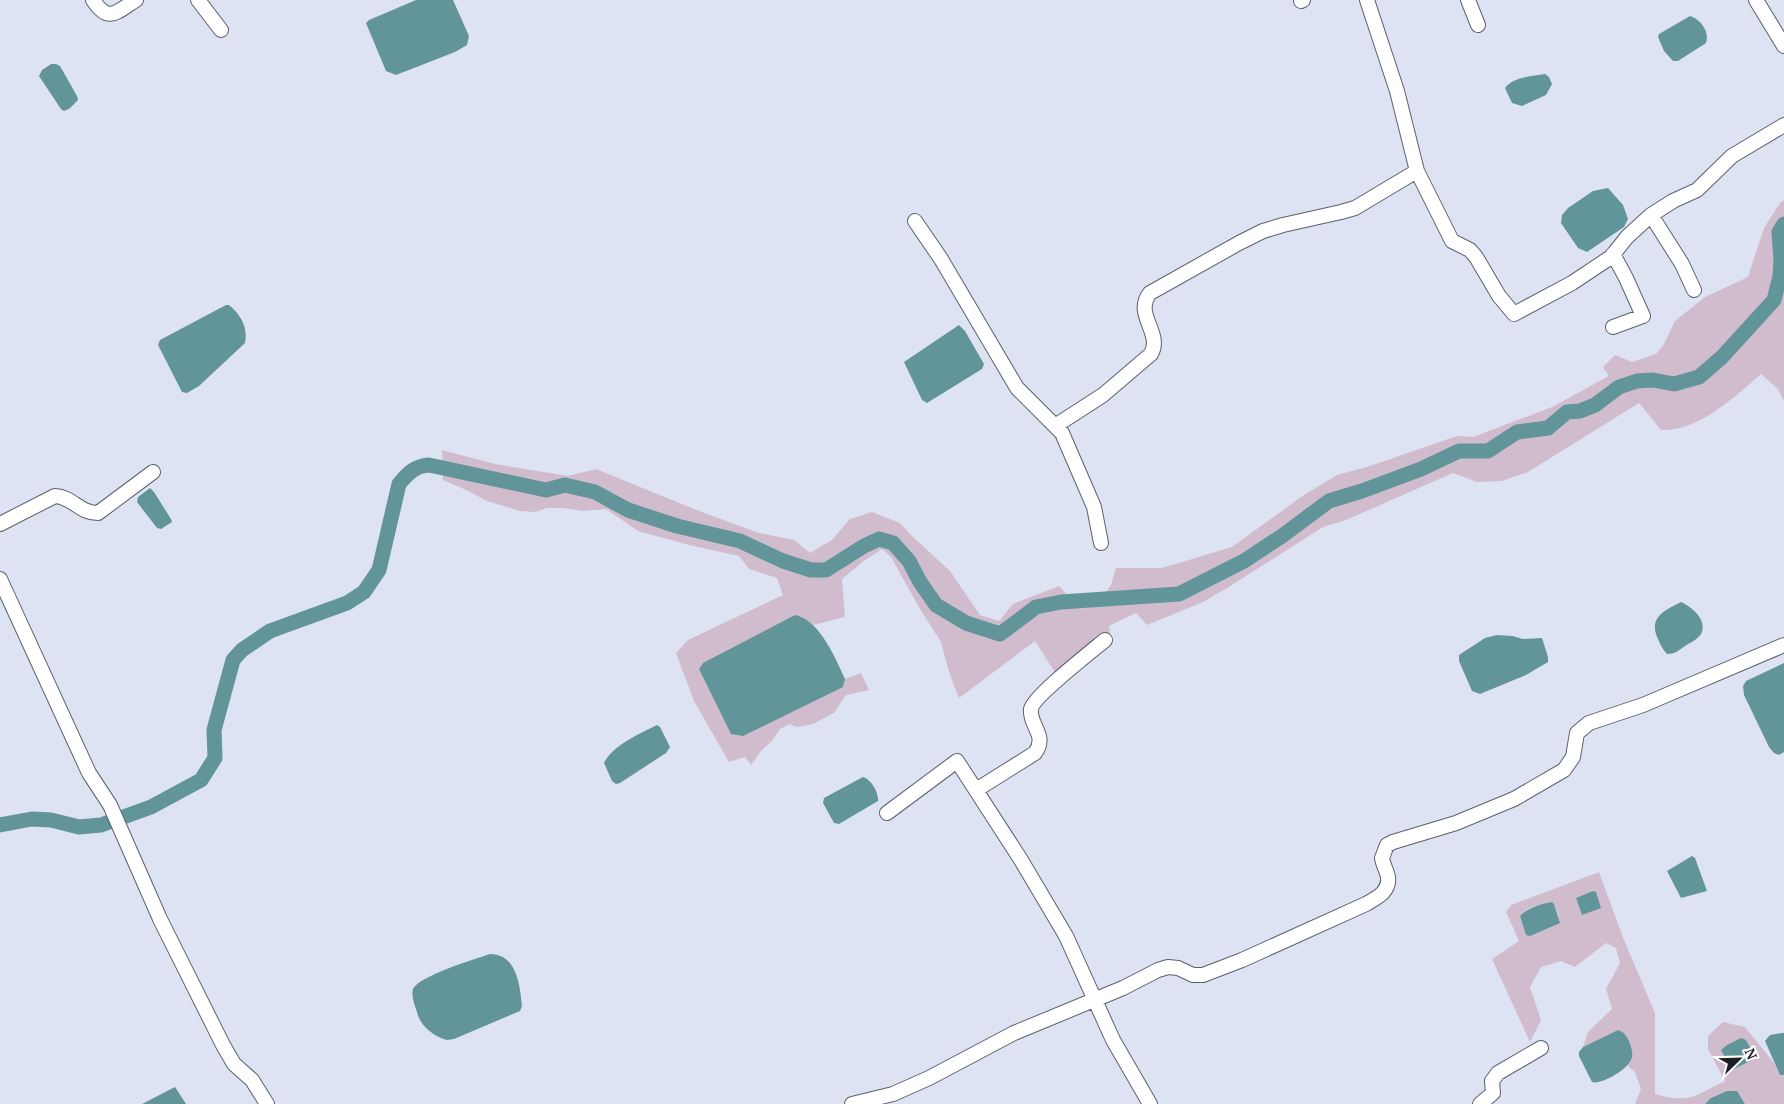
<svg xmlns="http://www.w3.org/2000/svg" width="1784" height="1104" font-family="'PT Serif',serif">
<rect width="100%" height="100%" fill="#dde3f2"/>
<!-- green -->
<path fill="#d1bcce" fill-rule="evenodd" d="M1784 200V401L1777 388 1761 374C1733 398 1700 431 1661 430L1639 403 1528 472 1502 481 1477 482 1453 473 1346 520 1323 527 1227 588 1203 602 1147 625 1136 613 1109 626 1111 641 1058 677 1035 641 959 698 949 672 941 642 920 609 891 557 882 549 864 561 842 579 845 617 813 625 801 616 843 687 845 679 861 673 869 690 846 695 834 713 813 724 797 727 789 724 780 729 772 741 761 751 751 765 745 757 729 762 694 701 676 653 688 640 783 595 777 578 749 569 739 556 689 545 638 531 606 509 584 511 563 508H547L535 512 520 511 487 501 464 489 443 480 442 450 495 464 568 476 596 469 699 511 759 533 794 540 810 553 832 540 850 519 872 512 900 523 912 536 950 571 980 615 999 621 1013 604 1059 586 1080 609 1096 606 1111 585 1116 568H1162L1232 547 1304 495 1337 475 1370 466 1457 436 1473 437 1552 407 1609 376 1603 367 1615 355 1632 362 1656 354 1664 344 1675 321 1705 297 1748 277 1764 228 1780 203Z
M1599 872 1624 940 1655 1013V1094C1688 1104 1695 1096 1725 1081L1708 1049V1036L1723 1022 1745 1027 1775 1064 1780 1075H1784V1104H1745L1737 1091C1725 1091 1714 1095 1705 1104H1635L1641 1089 1635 1072 1628 1066 1631 1060C1629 1050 1630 1034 1618 1030L1583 1047 1588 1032 1612 1009 1606 989 1620 963 1616 948 1606 943 1575 967 1561 961 1541 967 1530 987 1541 1020 1530 1042 1492 959 1519 941 1506 912 1511 905ZM1552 902 1554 904 1559 917 1526 935 1520 916C1526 908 1542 903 1552 902Z"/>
<!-- water -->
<path fill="#629599" d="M416 0H453L469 36 467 45 455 52 396 75 386 71 366 23 369 20Z
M1690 16C1700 19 1710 31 1706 43L1678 61H1673L1664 51 1658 37 1659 34Z
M51 64H56L60 66 77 96 78 100 69 109 64 111 61 109 39 76 42 70Z
M1545 74 1549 77 1552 84 1546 95 1522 106 1512 103 1505 88C1513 77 1532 76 1545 74Z
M1608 188 1623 205 1628 219 1624 227 1587 252 1578 248 1561 223 1562 215 1568 208 1593 191Z
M226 305H229C241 315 248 327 245 343L199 386 187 393 182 392 158 345 160 340Z
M959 325 965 331 984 364 982 369 927 403 922 400 904 362Z
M150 488 154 492 171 519 172 522 161 529 157 528 137 502 138 497Z
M1681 602C1692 607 1708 620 1701 634 1698 639 1690 643 1685 646 1678 651 1675 654 1667 654 1662 649 1660 643 1657 637 1649 617 1665 610 1681 602Z
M795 615C819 619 836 659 845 679L843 687 743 736 731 734 699 669 703 663Z
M1497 635 1512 636 1523 639 1542 638 1548 657V662L1526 675 1480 694 1472 691 1459 661V655L1485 638Z
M1784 663V752L1779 755 1774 753 1769 747 1744 695 1743 686 1746 681Z
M657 725 660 727 670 747 666 753 620 783 616 784 612 781 604 763C613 745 639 734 657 725Z
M863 777C871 779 879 793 878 801L839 824 834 823 823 803 824 798Z
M1692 856 1695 858 1707 891 1681 898 1667 871Z
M1593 891 1596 892 1601 908 1582 915 1576 898Z
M1552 902 1554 904 1560 923 1530 936 1526 935 1520 916C1526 909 1542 903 1552 902Z
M490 954C517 954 520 986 522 1006L520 1011 454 1039 447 1040C433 1036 420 1026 417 1012 415 1006 411 996 413 989 419 976 475 959 490 954Z
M1618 1030C1624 1032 1626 1035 1629 1041 1631 1048 1634 1053 1631 1060 1627 1070 1601 1085 1592 1082L1579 1056V1052L1583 1047Z
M1782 1033H1784V1075H1780L1765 1041 1770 1035Z
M1741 1038 1746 1040 1754 1055 1752 1060 1734 1069 1730 1067 1721 1050 1727 1045Z
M175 1087 186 1104H142Z
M1727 1091H1737L1745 1104H1705L1711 1098Z"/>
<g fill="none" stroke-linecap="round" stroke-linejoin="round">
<!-- canal -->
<path stroke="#629599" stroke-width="15" d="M0 825 32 819 51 820 79 827 101 825 151 807 201 780 215 758 214 730 233 660 242 650 270 631 347 603 364 592 379 570 399 484C408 473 415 466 429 465L546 490 565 485 595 492 628 510 677 526 740 541 783 561 811 570H826L864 546 879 539 893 543 909 561 920 582 936 605 966 623 1000 634 1036 607 1061 602 1179 594 1244 561 1282 536 1329 501 1362 491 1421 469 1459 451H1488L1517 432 1548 428 1567 412 1580 411 1595 405 1619 387 1637 381 1653 380 1674 384 1699 377 1722 357 1774 300 1780 276 1781 261 1779 232 1784 224"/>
<defs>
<path id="minor" d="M93 0C109 24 116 12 136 0
M198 0 221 30
M1367 0 1397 91 1417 171 1452 241 1470 250 1476 257 1499 296 1514 314 1572 283 1611 257 1627 237 1651 215 1673 201 1697 190 1732 156 1784 125
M1468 0 1478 25
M1756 0 1784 46
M1301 1 1303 0
M1651 215 1682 264 1694 290
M915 221 941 259 1017 388 1062 433 1094 507 1101 543
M1613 254 1626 278 1643 316 1613 327
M1055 426 1103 395 1151 354C1163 333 1133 314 1150 293L1239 243 1263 231 1283 225 1341 212 1355 208 1417 171
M0 524 55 496C73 497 79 513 98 513L153 472
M0 579 89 773 110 805 160 919 223 1045 234 1064 252 1080 267 1104
M976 790 1035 753C1048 735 1029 726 1031 709 1033 697 1093 650 1105 640
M887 813 957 761 1021 860 1066 936 1113 1040 1150 1104
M852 1104 893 1094 929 1078 1014 1033 1123 988 1158 970 1168 967 1178 968 1193 975H1203L1242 960 1366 904C1376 898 1390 892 1388 877 1387 871 1383 865 1382 858L1387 845 1393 842 1456 823 1514 799 1564 770 1573 757 1577 733 1589 723 1643 705 1784 645
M1480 1104 1493 1093 1492 1081 1498 1073 1541 1048"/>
</defs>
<!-- minor casing -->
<use href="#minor" stroke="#5b606d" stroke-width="16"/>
<!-- minor -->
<use href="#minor" stroke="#fff" stroke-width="14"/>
</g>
<!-- north arrow -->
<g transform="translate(1739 1059) rotate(67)" stroke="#ffffff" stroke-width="4" paint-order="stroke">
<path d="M0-4L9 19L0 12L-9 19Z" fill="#1c1f24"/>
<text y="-8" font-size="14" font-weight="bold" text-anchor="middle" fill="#1c1f24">N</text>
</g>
</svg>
